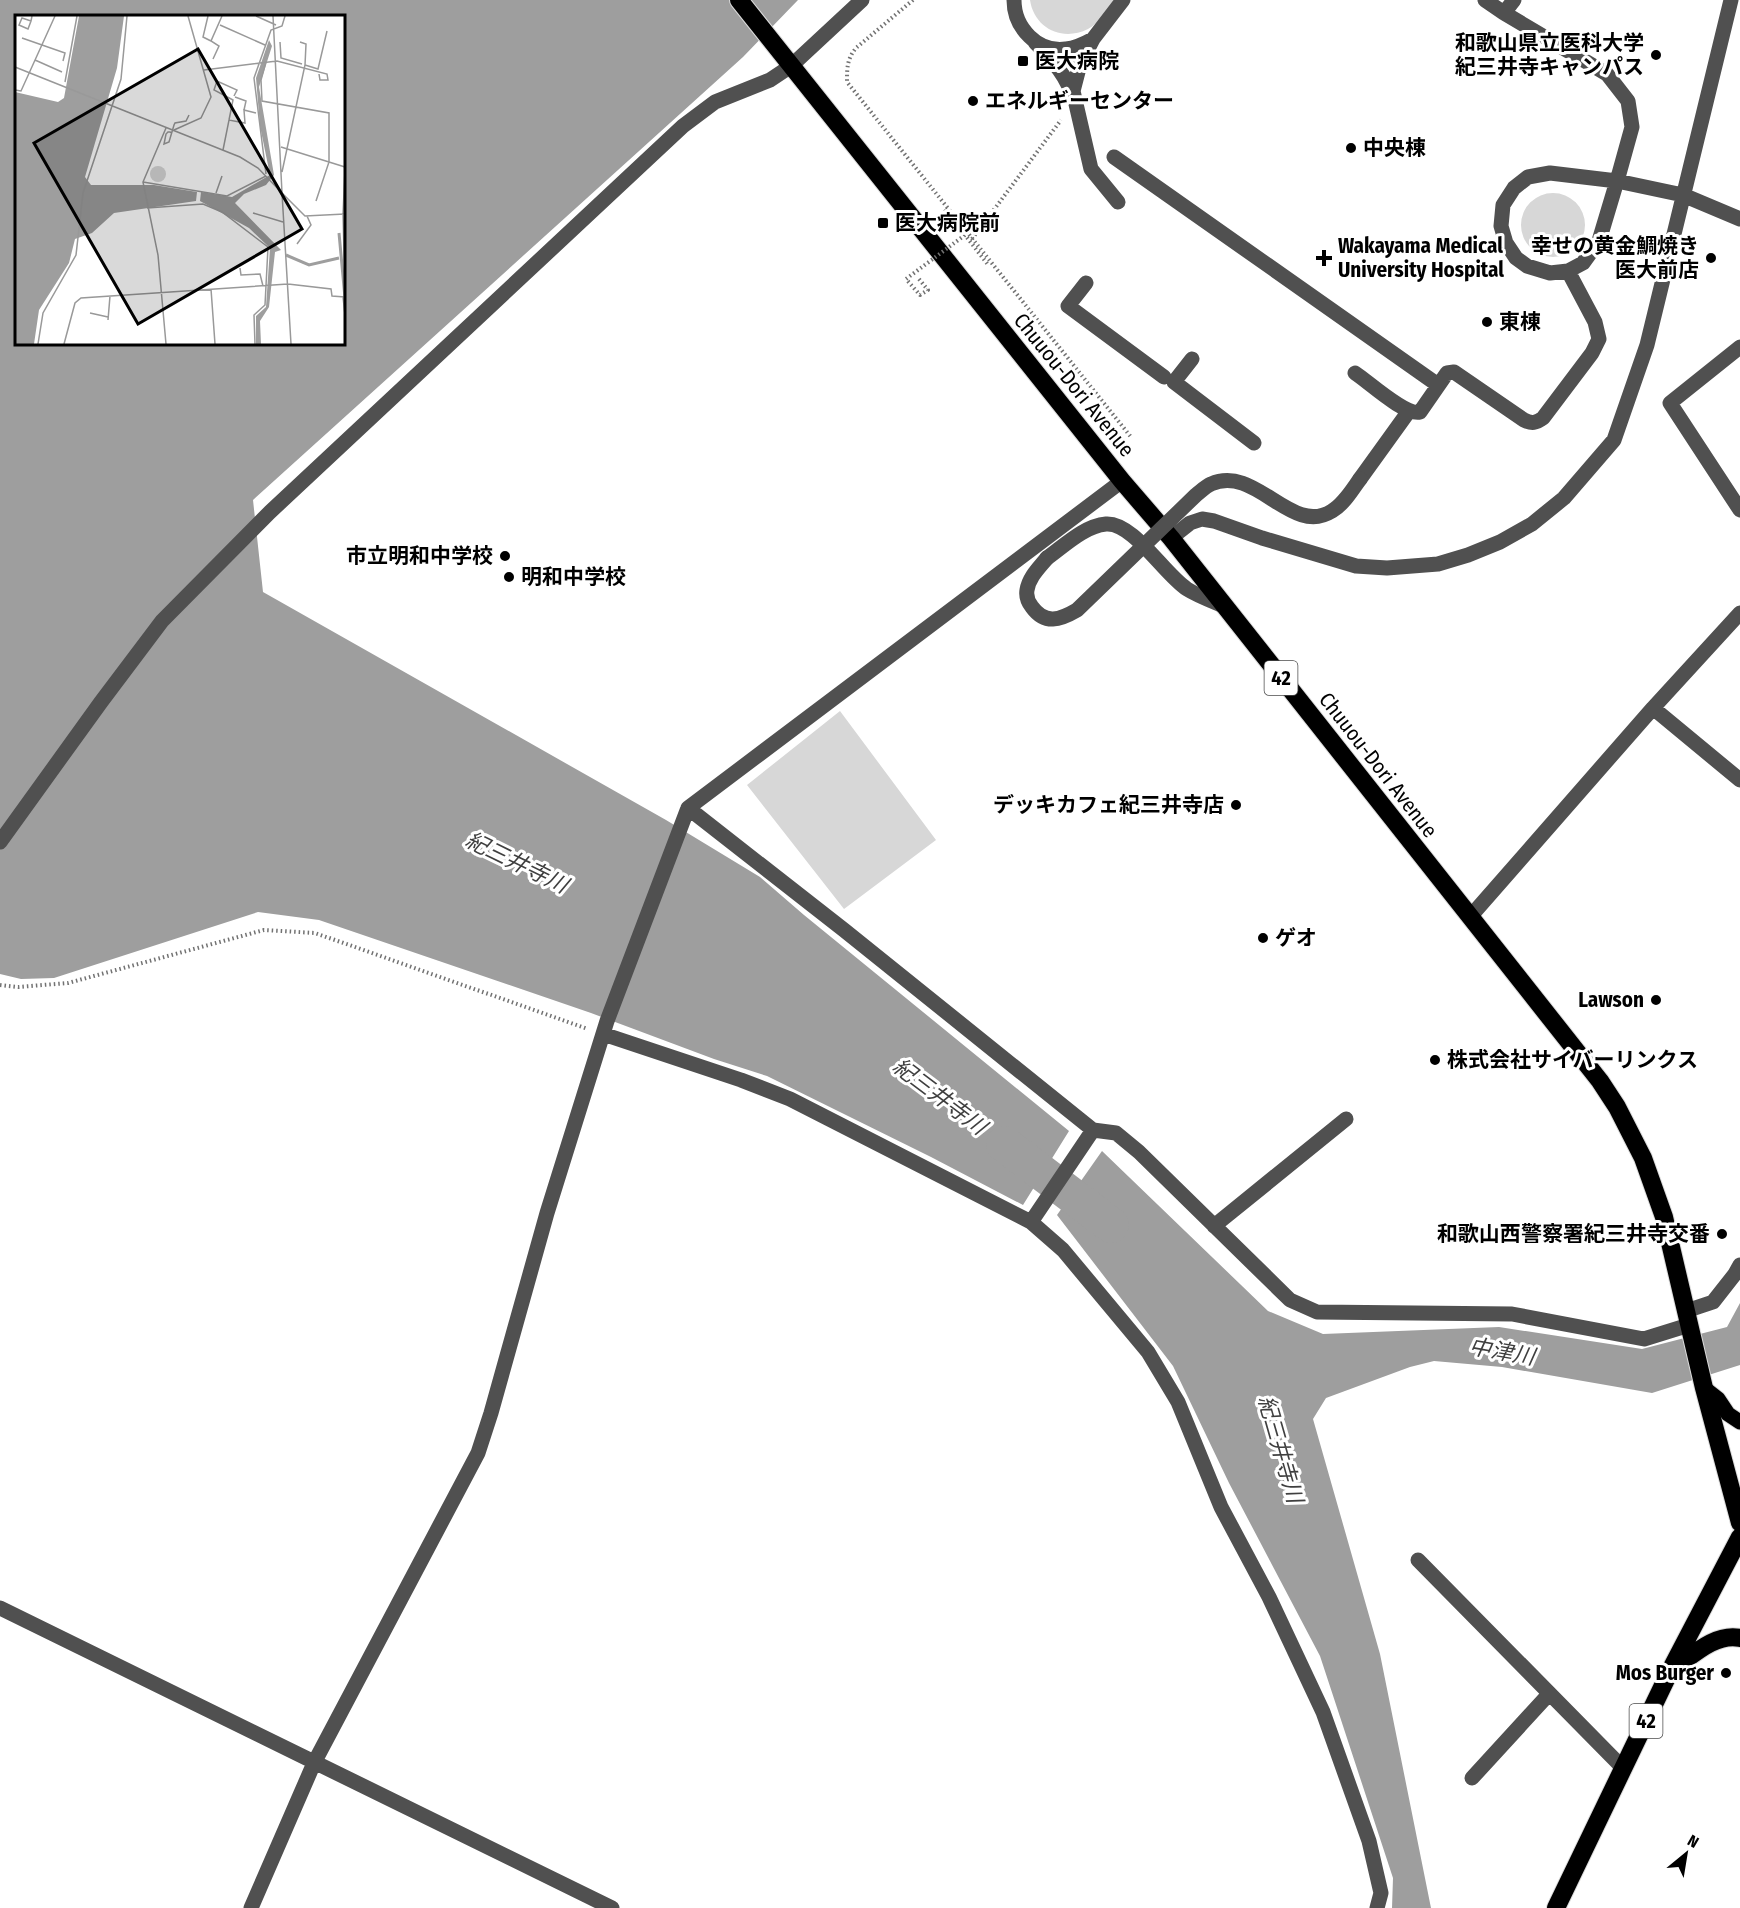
<svg xmlns="http://www.w3.org/2000/svg" width="1740" height="1908" font-family="'Fira Sans Condensed','Noto Sans JP',sans-serif">
<rect width="100%" height="100%" fill="#fff"/>
<!-- green -->
<path fill="#d7d7d7" d="M1030 0H1114C1108 9 1098 24 1088 29 1062 42 1034 28 1030 0Z
M1521 225a32 32 0 1 1 64 0a32 32 0 1 1-64 0Z
M840 711 936 840 844 909 747 785Z"/>
<!-- water -->
<path fill="#9e9e9e" fill-rule="evenodd" d="M0 0H798L743 57 253 500 263 592 666 820 760 877 804 915 1069 1131 1023 1205 931 1157 767 1076 714 1059 591 1013 319 920 258 912 54 978 21 979 0 974ZM16 16H344V344H16Z
M1102 1151 1268 1311 1323 1334 1499 1327 1642 1349 1727 1327 1740 1303V1365L1652 1393 1502 1367 1434 1361 1410 1367 1326 1398 1313 1419 1380 1654 1431 1908H1392L1393 1878 1320 1656 1229 1483 1173 1366 1057 1215Z"/>
<g fill="none" stroke-linecap="round" stroke-linejoin="round">
<!-- river -->
<path stroke="#9e9e9e" stroke-width="36" d="M1004 1144 1111 1225"/>
<defs>
<path id="major" d="M1704 1388 1718 1399 1728 1414 1740 1422"/>
<path id="highway" d="M739 0 1122 481 1171 538 1600 1081 1617 1107 1643 1158 1664 1217 1704 1388 1740 1523
M1673 1669C1693 1655 1715 1633 1740 1638
M1556 1908 1670 1671 1740 1537"/>
</defs>
<!-- major casing -->
<use href="#major" stroke="#dbdbdb" stroke-width="17"/>
<!-- highway casing -->
<use href="#highway" stroke="#dbdbdb" stroke-width="20"/>
<!-- path -->
<path stroke="#727272" stroke-width="4" stroke-dasharray="1.5 3" stroke-linecap="butt" d="M913 0 856 48C847 59 847 68 847 82L1131 437
M945 209 989 266
M972 239 1061 120
M0 985 18 987 68 983 264 930 315 933 588 1029"/>
<!-- minor -->
<path stroke="#505050" stroke-width="15" d="M1014 0C1014 28 1038 53 1066 49 1076 48 1084 44 1093 39
M1485 0 1504 13 1514 0
M1504 13 1607 74 1628 101 1632 127 1617 181 1599 241 1583 263 1568 271 1550 273 1527 266 1516 258 1506 243 1501 226 1503 205 1514 188 1528 177 1550 173 1617 181 1683 195 1740 219
M1035 42C1051 59 1068 76 1073 99
M1114 157 1438 385
M1118 202 1091 169 1073 91 1080 64 1093 39 1123 0
M1086 283 1068 306 1164 377
M1740 347 1670 403 1740 510
M1192 359 1174 382 1254 443
M1355 373C1369 382 1405 416 1420 412L1447 373 1454 372 1524 420C1532 424 1536 423 1543 418L1592 353 1599 339 1595 322 1568 271
M1360 479 1409 411
M1171 538 1190 523 1202 519 1214 521 1262 538 1356 566 1387 568 1438 564 1468 555 1500 542 1532 524 1564 498 1614 440 1647 345 1731 0
M1047 558C1064 546 1084 526 1106 524 1133 522 1164 574 1187 589 1198 596 1212 601 1224 606
M1653 708 1740 613
M688 808 844 930 1093 1130 1116 1133 1139 1152 1290 1300 1317 1312 1512 1314 1644 1339 1689 1325
M0 842 101 702 162 621 270 512 683 126 715 102 770 80 791 66 862 0
M1470 917 1653 708 1740 780
M603 1034 741 1080 790 1099 1031 1222 1063 1250 1148 1352 1178 1402 1221 1507 1269 1597 1323 1712 1369 1841 1381 1893 1377 1908
M1031 1222 1093 1130
M1214 1226 1346 1119
M1686 1311 1713 1302 1735 1274 1740 1265
M1418 1560 1623 1768
M0 1608 612 1908
M1472 1778 1549 1694
M251 1908 314 1763 478 1453 491 1413 547 1213 607 1021 688 808 1122 481"/>
<!-- major -->
<use href="#major" stroke="#000" stroke-width="15"/>
<!-- highway -->
<use href="#highway" stroke="#000" stroke-width="18"/>
<!-- path-bridge -->
<path stroke="#727272" stroke-width="4" stroke-dasharray="1.5 3" stroke-linecap="butt" d="M919 279 928 290 920 295 906 279 965 235"/>
<!-- minor-bridge -->
<path stroke="#505050" stroke-width="15" d="M1047 558C1039 568 1029 577 1027 590 1026 596 1028 602 1032 607 1045 625 1060 620 1077 610L1196 495C1200 492 1206 486 1211 484 1256 464 1291 537 1332 511 1344 504 1352 490 1360 479"/>
</g>
<!-- markers -->
<g fill="#000" stroke="#fff" stroke-width="2">
<circle cx="1656" cy="55" r="6"/>
<rect x="1017" y="55" width="12" height="12" rx="3"/>
<circle cx="973" cy="101" r="6"/>
<circle cx="1351" cy="148" r="6"/>
<rect x="877" y="217" width="12" height="12" rx="3"/>
<path d="M1321 249h6v6h6v6h-6v6h-6v-6h-6v-6h6z"/>
<circle cx="1711" cy="258" r="6"/>
<circle cx="1487" cy="322" r="6"/>
<circle cx="505" cy="556" r="6"/>
<circle cx="509" cy="577" r="6"/>
<circle cx="1236" cy="805" r="6"/>
<circle cx="1263" cy="938" r="6"/>
<circle cx="1656" cy="1000" r="6"/>
<circle cx="1435" cy="1060" r="6"/>
<circle cx="1722" cy="1234" r="6"/>
<circle cx="1726" cy="1673" r="6"/>
</g>
<g text-anchor="middle" stroke-width="6" stroke-linejoin="round" paint-order="stroke">
<!-- shield labels -->
<g fill="#fff" stroke="#4c4c4c" stroke-width="1.5">
<rect x="1264.5" y="661" width="33" height="34" rx="4.5"/>
<rect x="1629.5" y="1704" width="33" height="34" rx="4.5"/>
</g>
<g font-size="20" font-weight="bold" fill="#000">
<text x="1281" y="685">42</text>
<text x="1646" y="1728">42</text>
</g>
<!-- poi labels -->
<g font-size="21" font-weight="bold" fill="#000" stroke="#fff" text-anchor="start">
<text x="1644" y="50" text-anchor="end">和歌山県立医科大学<tspan x="1644" dy="24">紀三井寺キャンパス</tspan></text>
<text x="1035" y="68">医大病院</text>
<text x="985" y="108">エネルギーセンター</text>
<text x="1363" y="155">中央棟</text>
<text x="895" y="230">医大病院前</text>
<text x="1338" y="253">Wakayama Medical<tspan x="1338" dy="24">University Hospital</tspan></text>
<text x="1699" y="253" text-anchor="end">幸せの黄金鯛焼き<tspan x="1699" dy="24">医大前店</tspan></text>
<text x="1499" y="329">東棟</text>
<text x="493" y="563" text-anchor="end">市立明和中学校</text>
<text x="521" y="584">明和中学校</text>
<text x="1224" y="812" text-anchor="end">デッキカフェ紀三井寺店</text>
<text x="1275" y="945">ゲオ</text>
<text x="1644" y="1007" text-anchor="end">Lawson</text>
<text x="1447" y="1067">株式会社サイバーリンクス</text>
<text x="1710" y="1241" text-anchor="end">和歌山西警察署紀三井寺交番</text>
<text x="1714" y="1680" text-anchor="end">Mos Burger</text>
</g>
<!-- street labels -->
<g font-size="21" fill="#000" stroke="#fff">
<text transform="translate(1074 385) rotate(51)" y="7">Chuuou-Dori Avenue</text>
<text transform="translate(1378 765) rotate(52)" y="7">Chuuou-Dori Avenue</text>
</g>
<!-- water labels -->
<g font-size="22" font-style="italic" fill="#3f3f3f" stroke="#fff">
<text transform="translate(517 862) rotate(26)" y="8">紀三井寺川</text>
<text transform="translate(940 1096) rotate(37)" y="8">紀三井寺川</text>
<text transform="translate(1502 1351) rotate(10)" y="8">中津川</text>
<text transform="translate(1281 1449) rotate(74)" y="8">紀三井寺川</text>
</g>
</g>
<!-- overview -->
<g transform="translate(15 15)">
<rect width="330" height="330" fill="#fff"/>
<path d="M135 159a8 8 0 1 1 16 0a8 8 0 1 1-16 0Z" fill="#d7d7d7"/>
<path d="M64 1H109L102 53 70 162 76 170H139L182 177 181 186 99 198 77 218 60 224 54 248 24 295 19 329H0V77L43 87 49 83ZM254 25 257 31 244 72 259 160 251 170 229 179 220 188 266 235 260 237 254 292 245 306 246 329H241V301L251 292 255 233 234 213 185 186 186 177 217 182 255 160 245 111 241 63Z" fill="#9e9e9e"/>
<path fill="none" stroke="#9e9e9e" stroke-width="3" d="M324 218 330 283M271 240 294 250 324 243"/>
<path fill="none" stroke="#999" stroke-width="1.5" d="M193 1 188 22 196 26M241 1 261 10M258 1 267 178M16 6 7 3 4 10 13 14 16 6 17 1M205 10 250 30M7 23 50 38 48 46M265 27 266 43 287 49M198 44 204 31 196 26 207 1M20 45 47 57M251 47 246 65 247 86 314 98V147L301 186M290 50 303 54 312 16M0 52 225 142 243 153 267 178 276 329M189 55 262 46 312 59 313 65H305L304 59M50 67 62 1M0 75 6 76 40 1M220 82 231 86 229 95M214 105 218 85 199 75 202 66 222 75 219 81M159 115 186 103 196 82 173 1M157 118 155 117H153L151 119 149 129 154 127 159 110 160 108 171 106 174 100M266 132 330 152M208 135 214 105 230 108 229 95 241 98M267 157 290 50 291 29 285 27M251 159 239 63 256 15 267 11 270 1M128 167 212 181 251 161M201 178 207 161M267 178 290 201 330 199M132 193 188 189 207 197 253 232 250 290 239 300 240 329M238 198 268 207M328 199 330 276M328 199 330 155M282 229 296 210 292 201M225 253 226 260 245 259 248 271M196 274 200 329M328 282 330 300M75 298 93 302M93 305 95 281M23 329 28 298 61 240 68 178 106 64 112 1M49 329 60 288 66 283 273 269 316 274 317 281 330 282M151 329 143 240 128 167 151 113"/>
<path fill="#000" fill-opacity="0.15" stroke="#000" stroke-width="3" d="M183 34 287 214 123 309 19 128Z"/>
<rect width="330" height="330" fill="none" stroke="#000" stroke-width="3"/>
</g>
<!-- north arrow -->
<g transform="translate(1686 1854) rotate(30)" stroke="#ffffff" stroke-width="4.5" paint-order="stroke">
<path d="M0-4.5L10 22L0 15L-10 22Z" fill="#000000"/>
<text y="-9" font-size="16" font-weight="bold" text-anchor="middle" fill="#000000">N</text>
</g>
</svg>
